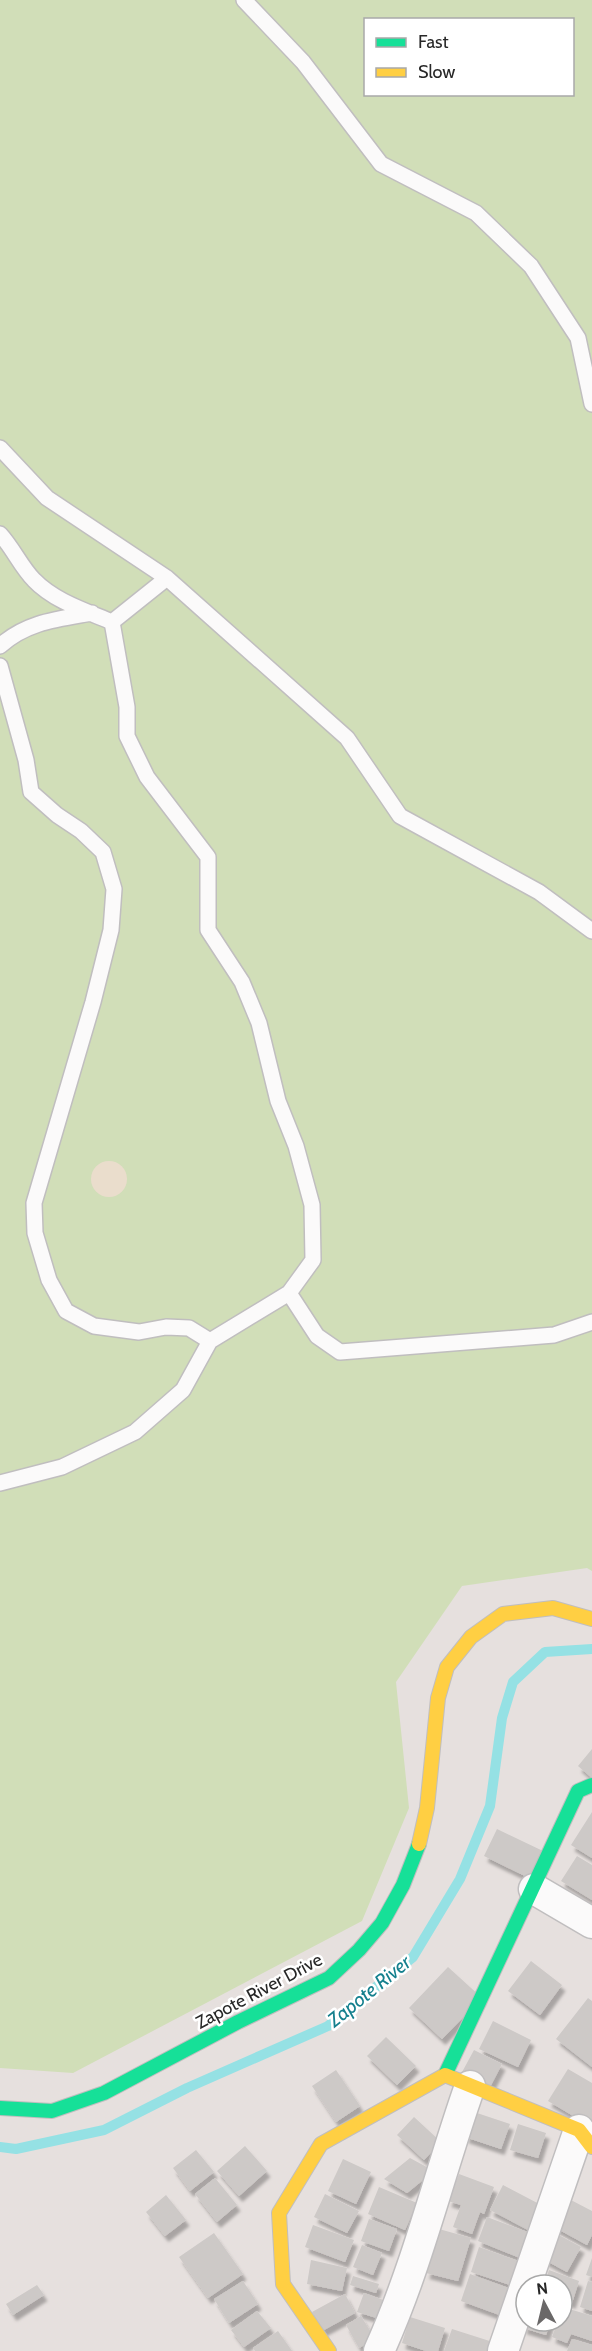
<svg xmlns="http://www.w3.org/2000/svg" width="592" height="2351" font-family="Cabin,sans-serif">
<defs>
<filter id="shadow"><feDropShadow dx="3.5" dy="6" stdDeviation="1.5" flood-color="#0004"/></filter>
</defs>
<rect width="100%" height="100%" fill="#e6e0de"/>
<!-- green -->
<path fill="#d1deb8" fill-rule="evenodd" d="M0 0H592V1571L587 1568 462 1586 396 1682 409 1808 362 1921 73 2073 0 2068ZM366 20H572V94H366Z"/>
<!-- sand -->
<path fill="#eaddcc" d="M91 1179a18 18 0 1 1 36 0a18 18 0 1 1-36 0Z"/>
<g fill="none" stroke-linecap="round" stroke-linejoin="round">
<!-- stream -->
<path stroke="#95e1e4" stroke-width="10" d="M0 2147 16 2149 104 2130 187 2088 328 2026 413 1957 460 1879 490 1806 502 1718 513 1682 545 1652 592 1649"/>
</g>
<!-- building -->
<path fill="#cdc9c7" filter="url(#shadow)" d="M592 1749V1778L578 1766Z
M592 1812V1858L571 1845Z
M497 1829 543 1851 529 1878 484 1856Z
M577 1856 592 1865V1900L561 1881Z
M531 1961 562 1985 540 2015 508 1991Z
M448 1967 482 1998 442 2039 409 2008Z
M588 1998 592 2001V2067L556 2039Z
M493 2021 531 2040 518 2067 479 2049Z
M386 2037 416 2066 397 2085 367 2056Z
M474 2050 502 2064 489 2089 461 2074Z
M568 2069 592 2083V2127L548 2101Z
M336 2070 360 2106 336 2122 312 2086Z
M474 2112 510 2124 501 2149 465 2137Z
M414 2117 441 2142 424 2160 397 2135Z
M518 2124 546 2133 538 2158 510 2150Z
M245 2146 267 2171 239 2196 217 2171Z
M196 2150 214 2172 190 2191 173 2168Z
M410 2158 434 2171 407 2193 384 2179Z
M343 2159 371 2172 356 2204 328 2191Z
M459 2174 494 2187 484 2214 480 2212 472 2234 453 2227 461 2205 448 2201Z
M215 2178 237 2205 217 2222 195 2194Z
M503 2185 543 2206 530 2231 490 2210Z
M379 2187 417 2203 405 2230 368 2214Z
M325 2194 359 2211 347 2233 314 2217Z
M166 2195 186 2220 165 2236 146 2212Z
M569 2199 592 2211V2235L587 2245 554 2227Z
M487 2217 530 2233 520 2258 478 2241Z
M369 2219 397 2229 389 2251 361 2241Z
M313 2225 354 2240 345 2262 305 2247Z
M439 2229 471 2238 458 2281 426 2273Z
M214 2233 243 2274 208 2298 179 2257Z
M557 2234 581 2247 567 2272 543 2259Z
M362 2245 382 2253 373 2275 353 2267Z
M479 2247 521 2262 513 2286 471 2272Z
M592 2258V2277L586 2275Z
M311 2260 347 2268 342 2291 307 2284Z
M549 2270 579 2281 572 2303 562 2299V2285H544Z
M470 2274 514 2290 505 2317 461 2301Z
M353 2276 379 2284 376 2293 350 2285Z
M243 2281 258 2304 229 2323 214 2299Z
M588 2281 592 2282V2311L580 2307Z
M37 2285 44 2295 13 2315 6 2304Z
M364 2293 386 2301 380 2319 357 2312Z
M345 2294 355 2313 322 2331 312 2312Z
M563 2307 592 2316V2341L571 2334 567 2343 552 2337 558 2321H562Z
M257 2311 271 2328 244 2347 231 2330Z
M361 2316 375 2339 359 2348 346 2325Z
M410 2317 445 2328 438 2351H426L402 2343Z
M525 2321H551L546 2335 523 2328Z
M452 2329 499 2344 497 2351H444Z
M278 2331 292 2351H255L253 2348Z
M572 2339 592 2345V2351H567Z"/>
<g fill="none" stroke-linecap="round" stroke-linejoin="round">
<defs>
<path id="lane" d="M244 0 303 62 381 164 476 213 531 266 578 338 592 404
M0 448 47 498 167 578 347 738 400 816 539 892 592 931
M0 534C13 548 21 567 34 580 54 601 86 611 112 622
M167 578 112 622 127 707V736L147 777 208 857V930L242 982 259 1023 278 1101 296 1146 312 1205 313 1260 289 1293
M0 646C26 622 58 619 92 613
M0 666 26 760 31 792 57 815 81 831 103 852 114 889 111 930 93 1002 34 1203 35 1233 49 1280 66 1311 94 1326 139 1332 166 1327 189 1328 210 1341
M0 1483 62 1467 135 1432 183 1390 210 1341 289 1293 317 1336 340 1352 554 1335 592 1322"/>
<path id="street" d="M534 1889 592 1923
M379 2351C418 2265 439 2174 470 2086
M503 2351 579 2130"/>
<path id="fast" d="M445 2075 578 1791 592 1785
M0 2108 52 2111 104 2093 238 2022 329 1978 359 1950 382 1923 403 1885 419 1844"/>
<path id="slow" d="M419 1844 427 1808 438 1698 447 1667 471 1637 503 1614 553 1608 592 1619
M329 2351 283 2284 279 2213 321 2144 445 2075 579 2130 592 2147"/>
</defs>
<!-- lane casing -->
<use href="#lane" stroke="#c0bebf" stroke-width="18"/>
<!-- street casing -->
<use href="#street" stroke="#c0bebf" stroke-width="33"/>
<!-- fast casing -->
<use href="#fast" stroke="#c0bebf" stroke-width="16"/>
<!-- slow casing -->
<use href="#slow" stroke="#c0bebf" stroke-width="16"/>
<!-- lane -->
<use href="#lane" stroke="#fbfafa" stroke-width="15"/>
<!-- street -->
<use href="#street" stroke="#fbfafa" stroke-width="30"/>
<!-- fast -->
<use href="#fast" stroke="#16e098" stroke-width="14"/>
<!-- slow -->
<use href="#slow" stroke="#ffcf43" stroke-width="14"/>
</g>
<g text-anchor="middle" stroke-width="5" stroke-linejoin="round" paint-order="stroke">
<!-- street labels -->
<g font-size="18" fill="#282828" stroke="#fff">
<text transform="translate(259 1991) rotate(-28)" y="6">Zapote River Drive</text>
</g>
<!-- water labels -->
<g font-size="20" font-style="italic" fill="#15808e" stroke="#fff">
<text transform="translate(369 1991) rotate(-39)" y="7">Zapote River</text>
</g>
</g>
<!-- legend -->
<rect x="364" y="18" width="210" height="78" fill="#ffffff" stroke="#a9a9a9" stroke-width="1.5"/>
<rect x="376" y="38" width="30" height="9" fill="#16e098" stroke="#a9a9a9" stroke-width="1.5"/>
<text x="418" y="48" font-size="18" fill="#282828">Fast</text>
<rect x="376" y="68" width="30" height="9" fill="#ffcf43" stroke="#a9a9a9" stroke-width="1.5"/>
<text x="418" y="78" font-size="18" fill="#282828">Slow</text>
<!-- north arrow -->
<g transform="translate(544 2303) rotate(353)"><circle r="28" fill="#ffffff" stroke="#a9a9a9" stroke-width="1.5"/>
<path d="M0-4.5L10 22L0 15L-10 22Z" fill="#6a6868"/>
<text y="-9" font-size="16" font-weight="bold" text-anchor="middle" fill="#282828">N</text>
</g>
</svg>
